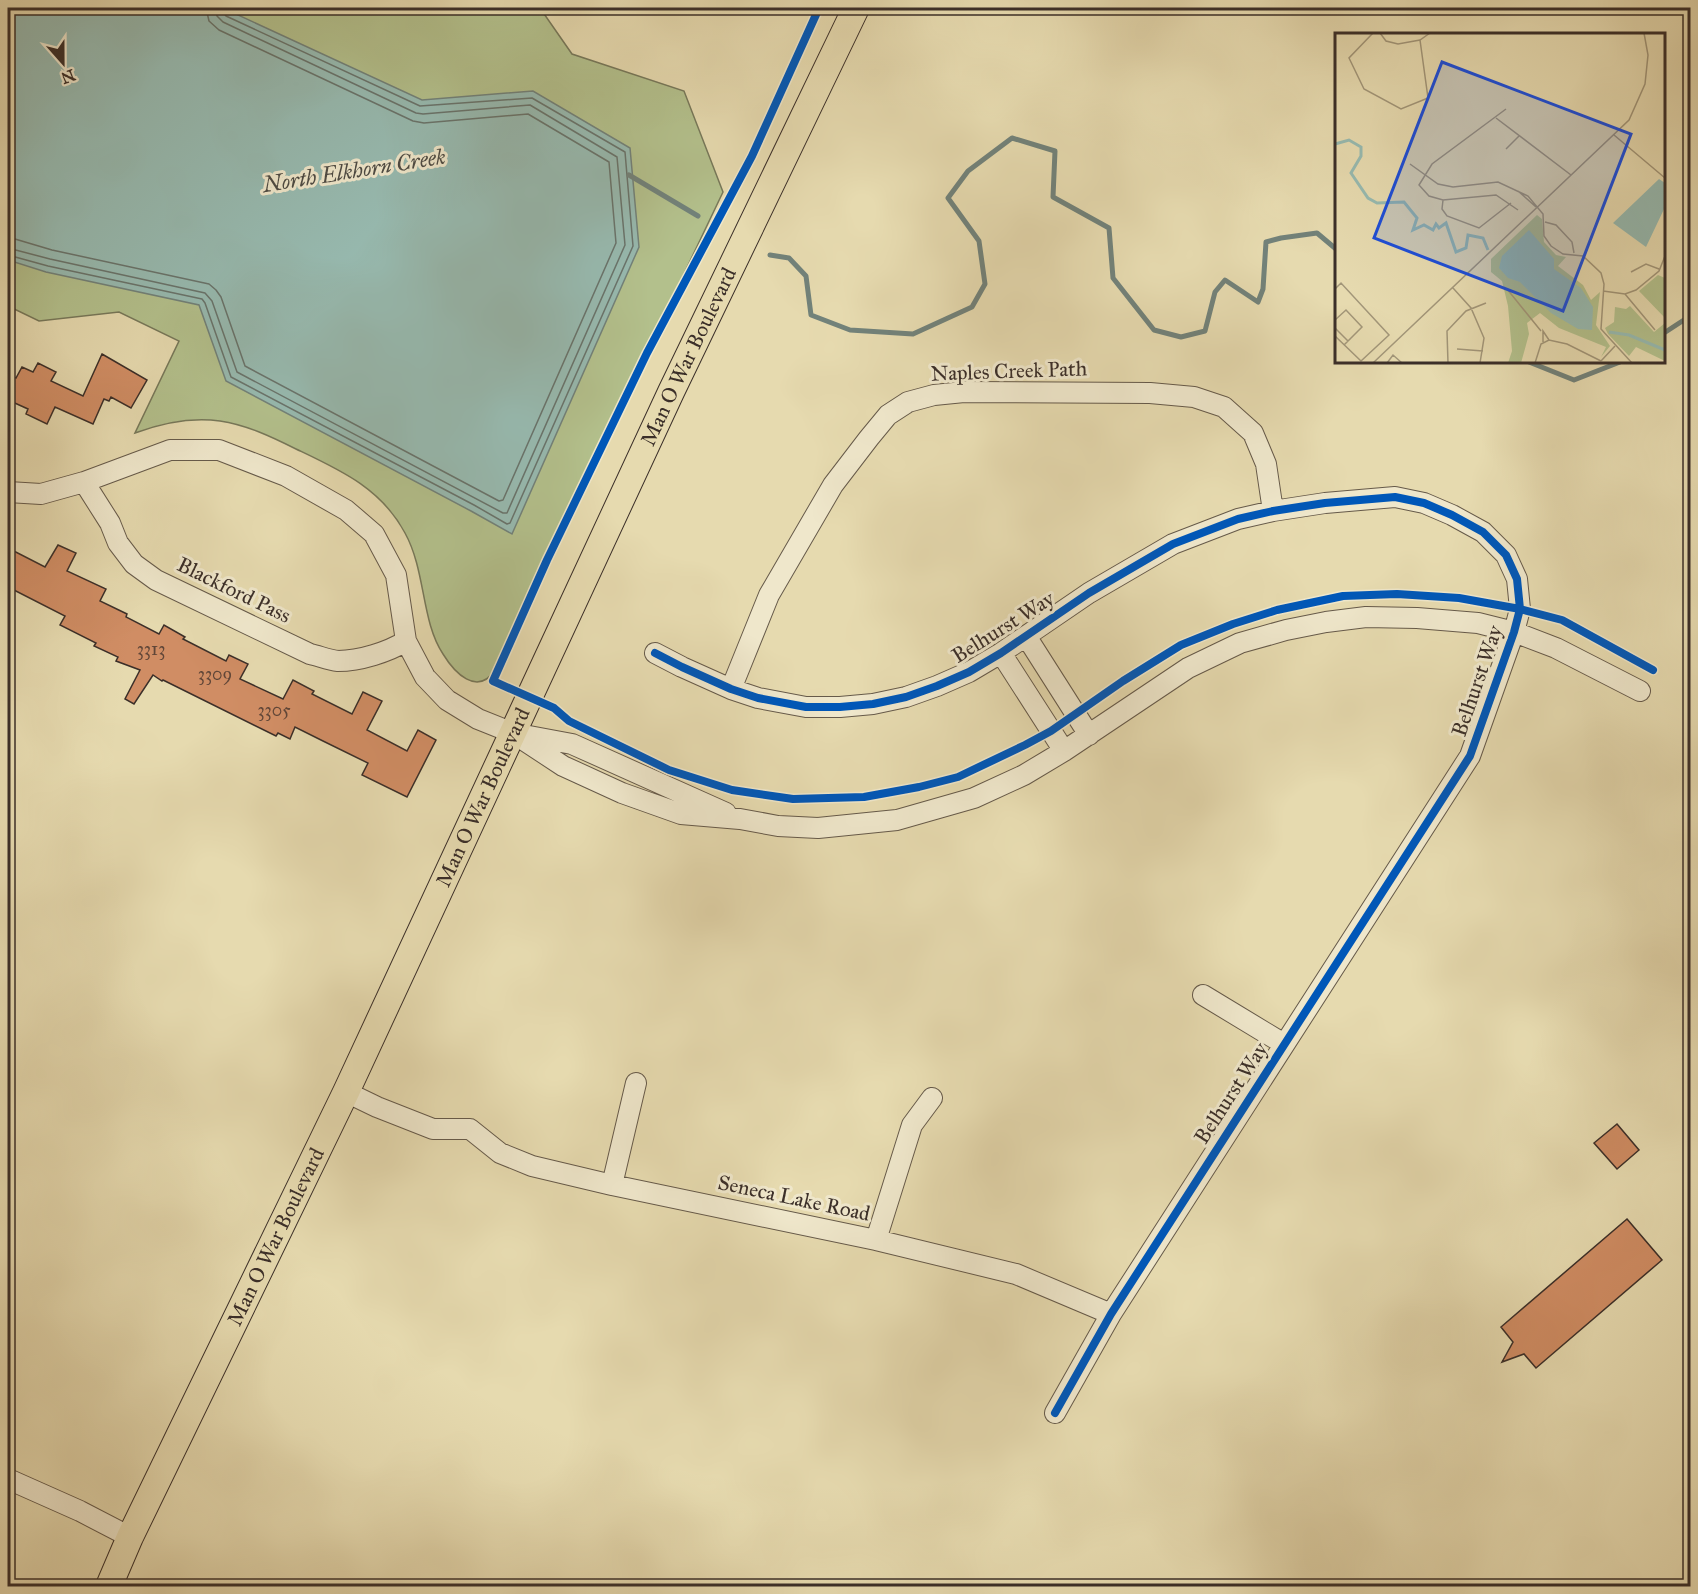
<svg xmlns="http://www.w3.org/2000/svg" width="1698" height="1594" font-family="'IM FELL Great Primer',serif">
<rect width="100%" height="100%" fill="#e6daaf"/>
<filter id="stains"><feTurbulence type="fractalNoise" baseFrequency=".00333" numOctaves="4"/><feColorMatrix values="0 0 0 0 .2 0 0 0 0 .09 0 0 0 0 .02 0 0 0 .5 -.17"/></filter>
<radialGradient id="worn" r=".72"><stop offset=".6" stop-color="#630" stop-opacity="0"/><stop offset="1" stop-color="#630" stop-opacity=".3"/></radialGradient>
<!-- green -->
<path fill="#b3c08c" stroke="#77785a" stroke-width="1.5" d="M8 8H540L572 54 684 91 723 192 495 670C477 697 454 672 443 654 421 621 426 571 405 533 381 488 340 470 296 449 272 437 247 425 220 421 191 417 162 423 135 433L179 341 119 312 39 321 8 306Z"/>
<!-- water -->
<path fill="#97bab0" stroke="#72827a" stroke-width="1.5" d="M8 8H223L422 100 533 91 630 148 639 247 512 534 471 511 226 381 199 305 46 272 8 260Z"/>
<g fill="none" stroke-linecap="round" stroke-linejoin="round">
<!-- shore -->
<path stroke="#69746c" stroke-width="1.5" d="M8 238 15 239 52 250 209 284 216 290 221 297 245 366 499 501 503 500 616 243 609 162 528 114 424 123 413 121 219 30 209 21 206 8
M8 248 50 259 205 293 212 301 237 372 503 513H507L625 245 617 157 530 105 423 114 416 113 223 22 217 16 215 8
M8 255 48 266 202 299 205 303 231 377 474 505 507 524 510 523 633 246 625 152 532 98 420 106 226 16 223 12 222 8"/>
<!-- stream -->
<path stroke="#72827a" stroke-width="5" d="M629 175 698 216
M770 255 789 258 806 276 811 315 850 330 913 334 972 307 985 284 979 241 948 198 968 171 1012 138 1055 151 1053 197 1109 228 1113 278 1154 330 1181 337 1205 331 1215 292 1225 280 1258 302 1263 289 1266 242 1281 238 1317 233 1336 249
M1664 333 1690 316
M1529 362 1574 380 1620 362"/>
</g>
<!-- building -->
<path fill="#d08d64" stroke="#3b2f29" stroke-width="1.5" d="M102 354 147 380 131 408 111 397 109 401 104 399 93 424 55 407 47 424 26 414 28 409 8 400V374L16 378 22 367 33 372 38 363 56 372 51 381 83 396Z
M58 545 76 553 67 571 106 589 100 601 127 614 126 617 159 634 164 625 185 637 183 639 226 661 229 655 248 664 240 679 283 699 293 680 314 691 312 694 352 714 363 692 382 701 367 730 407 751 418 730 436 740 407 797 362 775 368 763 323 741 295 727 290 739 278 733 276 736 163 680 162 681 153 675 134 704 125 699 140 670 116 661 118 657 94 646 96 643 60 625 65 616 8 587V548L45 567Z
M1617 1124 1639 1150 1617 1169 1594 1143Z
M1627 1219 1662 1260 1536 1368 1524 1354 1502 1362 1513 1342 1501 1327Z"/>
<g fill="none" stroke-linecap="round" stroke-linejoin="round">
<defs>
<path id="minor" d="M84 482 110 523 118 543 134 564 156 580 310 654C319 656 329 660 338 661 360 661 388 652 406 641
M8 492 41 494 84 482 170 450H219L286 476 346 510 374 534 396 575 406 641 425 677 447 700 478 719 513 733 572 744 726 813
M1026 636 1089 735
M655 653 682 667 731 689 758 698 806 707H840L873 704 906 697 937 686 969 672 1001 653 1089 593 1173 544 1238 519 1273 511 1325 503 1395 497 1424 503 1452 515 1483 532 1506 555 1517 579 1520 609 1514 632 1470 756 1111 1314 1055 1413
M1001 653 1064 751
M731 689 769 595 833 485 869 438 888 415 908 402 934 395 964 392 1150 393 1194 397 1224 407 1253 433 1266 464 1273 511
M513 733 563 766 622 793 681 814 740 819 778 826 818 828 897 820 974 798 1024 775 1064 751 1188 668 1240 643 1286 630 1326 622 1366 617 1417 618 1478 623 1514 632 1556 648 1640 691
M1203 995 1284 1044
M346 1092 377 1107 433 1129H470L500 1153 532 1166 612 1185 876 1240 1016 1274 1111 1314
M612 1185 636 1083
M876 1240 912 1125 932 1098
M8 1479 80 1511 130 1537"/>
<g id="major">
<path id="s1" d="M109 1586 130 1537 346 1092 671 392 856 8"/>
</g>
</defs>
<!-- minor casing -->
<use href="#minor" stroke="#665a4a" stroke-width="22"/>
<!-- major casing -->
<use href="#major" stroke="#3b2f29" stroke-width="28"/>
<!-- path -->
<path stroke="#3b2f29" stroke-width="3" stroke-dasharray="4.5 3" stroke-linecap="butt" d="M1538 614 1562 620 1653 670
M1237 622C1289 606 1342 593 1397 594 1432 594 1468 600 1503 606
M510 688 493 681 547 560 647 353 752 156 819 8
M1091 703 1123 681 1181 645 1231 624
M549 705C560 710 567 720 578 725
M710 783C782 807 886 802 957 777 967 774 977 768 986 764 1003 756 1020 749 1036 740"/>
<!-- minor -->
<use href="#minor" stroke="#efe7cb" stroke-width="20"/>
<!-- major -->
<use href="#major" stroke="#e6daaf" stroke-width="26"/>
<defs>
<path id="cycleway" d="M819 8 752 156 647 353 547 560 493 681 554 708 569 721 669 770 732 790 793 799 864 797 919 787 958 777 1025 745 1051 731 1123 681 1181 645 1233 624 1277 610 1343 596 1397 594 1459 598 1520 609 1562 620 1653 670
M655 653 682 667 731 689 758 698 806 707H840L873 704 906 697 937 686 969 672 1001 653 1089 593 1173 544 1238 519 1273 511 1325 503 1395 497 1424 503 1452 515 1483 532 1506 555 1517 579 1520 609 1514 632 1470 756 1111 1314 1055 1413"/>
</defs>
<!-- cycleway casing -->
<use href="#cycleway" stroke="#efe7cb" stroke-width="11"/>
<!-- cycleway -->
<use href="#cycleway" stroke="#0057b8" stroke-width="8"/>
</g>
<g text-anchor="middle" stroke-width="6" stroke-linejoin="round" paint-order="stroke">
<!-- number labels -->
<g font-size="18" fill="#604638">
<text x="151" y="655">3313</text>
<text x="215" y="680">3309</text>
<text x="274" y="716">3305</text>
</g>
<!-- street labels -->
<g font-size="21" fill="#3b2f29" stroke="#efe7cb">
<text dy="7" stroke="none"><textPath href="#s1" startOffset="1359">Man O War Boulevard</textPath></text>
<text transform="translate(1009 371) rotate(-2)" y="7">Naples Creek Path</text>
<text transform="translate(234 590) rotate(26)" y="7">Blackford Pass</text>
<text transform="translate(1003 627) rotate(-32)" y="7">Belhurst Way</text>
<text transform="translate(1477 681) rotate(-71)" y="7">Belhurst Way</text>
<text dy="7" stroke="none"><textPath href="#s1" startOffset="873">Man O War Boulevard</textPath></text>
<text transform="translate(1231 1093) rotate(-57)" y="7">Belhurst Way</text>
<text transform="translate(794 1198) rotate(12)" y="7">Seneca Lake Road</text>
<text dy="7" stroke="none"><textPath href="#s1" startOffset="387">Man O War Boulevard</textPath></text>
</g>
<!-- water labels -->
<g font-size="22" font-style="italic" fill="#4d4b44" stroke="#efe7cb">
<text transform="translate(354 170) rotate(-9)" y="8">North Elkhorn Creek</text>
</g>
</g>
<!-- overview -->
<g transform="translate(1335 33)">
<rect width="330" height="330" fill="#e6daaf"/>
<path d="M202 182 207 186 209 209 221 222 231 224 223 233 248 252 256 267 265 259 261 292 275 313 266 324 271 314 224 295 205 280 192 290 194 301 186 330H173L177 318 173 273 167 248 156 239V226ZM323 242 330 245V285L304 258ZM295 273 319 299 330 290V328L301 314 294 323 273 301 270 295 279 289 280 274 291 276Z" fill="#b3c08c"/>
<path d="M324 146 330 150V174L311 214 278 190ZM194 197 219 226V236L246 255 258 274 257 297 243 296 216 280 185 249 173 245 164 235 167 223Z" fill="#97bab0"/>
<path fill="none" stroke="#97bab0" stroke-width="3" d="M0 111 14 107 26 114V123L16 140 33 165 42 170 69 169 82 185 78 197 89 192 98 197 101 191 104 195 111 190 121 219 131 215 133 202 148 205 153 217M274 299 294 302 330 317"/>
<path fill="none" stroke="#a29679" stroke-width="1.5" d="M38 0 14 25 29 56 66 76 93 65 85 7M45 0 51 8 63 11 85 7 95 0M171 76 97 131 84 152 94 163 108 167 161 162 183 177M161 85 236 142M279 102 330 145M171 116 184 103M75 131 103 151 118 154 163 149 193 163 208 181 209 203 216 213 228 221 248 223 266 240 269 251 266 296 297 330M183 158 201 174M108 167 107 176 112 183 144 195 176 170M210 189 221 192 237 209 239 220M296 239 311 231 324 236M118 255 136 275 149 305 145 330M0 256 6 250 54 302 26 328 0 303M172 256 206 298M268 258 290 261 301 257 324 238 330 223M290 261 320 297M0 287 11 277 27 294 9 312M0 295 13 308M208 309V298L214 307M122 316 148 318M266 328 280 313M38 330 294 87 310 51 313 22 309 0M52 330 58 322 67 330M113 330 112 298 131 278 151 270M200 330 206 311 214 307 232 311 266 328"/>
<path fill="#1d4ed8" fill-opacity="0.15" stroke="#1d4ed8" stroke-width="3" d="M107 29 296 101 228 278 39 205Z"/>
<rect width="330" height="330" fill="none" stroke="#3b2f29" stroke-width="3"/>
</g>
<!-- margin -->
<rect width="1698" height="1594" fill="none" stroke="#e6daaf" stroke-width="30"/>
<rect x="9" y="9" width="1680" height="1576" fill="none" stroke="#3b2f29" stroke-width="3"/>
<rect x="15" y="15" width="1668" height="1564" fill="none" stroke="#3b2f29" stroke-width="1.5"/>
<!-- north arrow -->
<g transform="translate(63 63) rotate(159)" stroke="#efe7cb" stroke-width="4.5" paint-order="stroke">
<path d="M0-4.5L10 22L0 15L-10 22Z" fill="#3b2f29"/>
<text y="-9" font-size="16" font-weight="bold" text-anchor="middle" fill="#3b2f29">N</text>
</g>
<rect width="100%" height="100%" filter="url(#stains)"/>
<rect width="100%" height="100%" fill="url(#worn)"/>
</svg>
